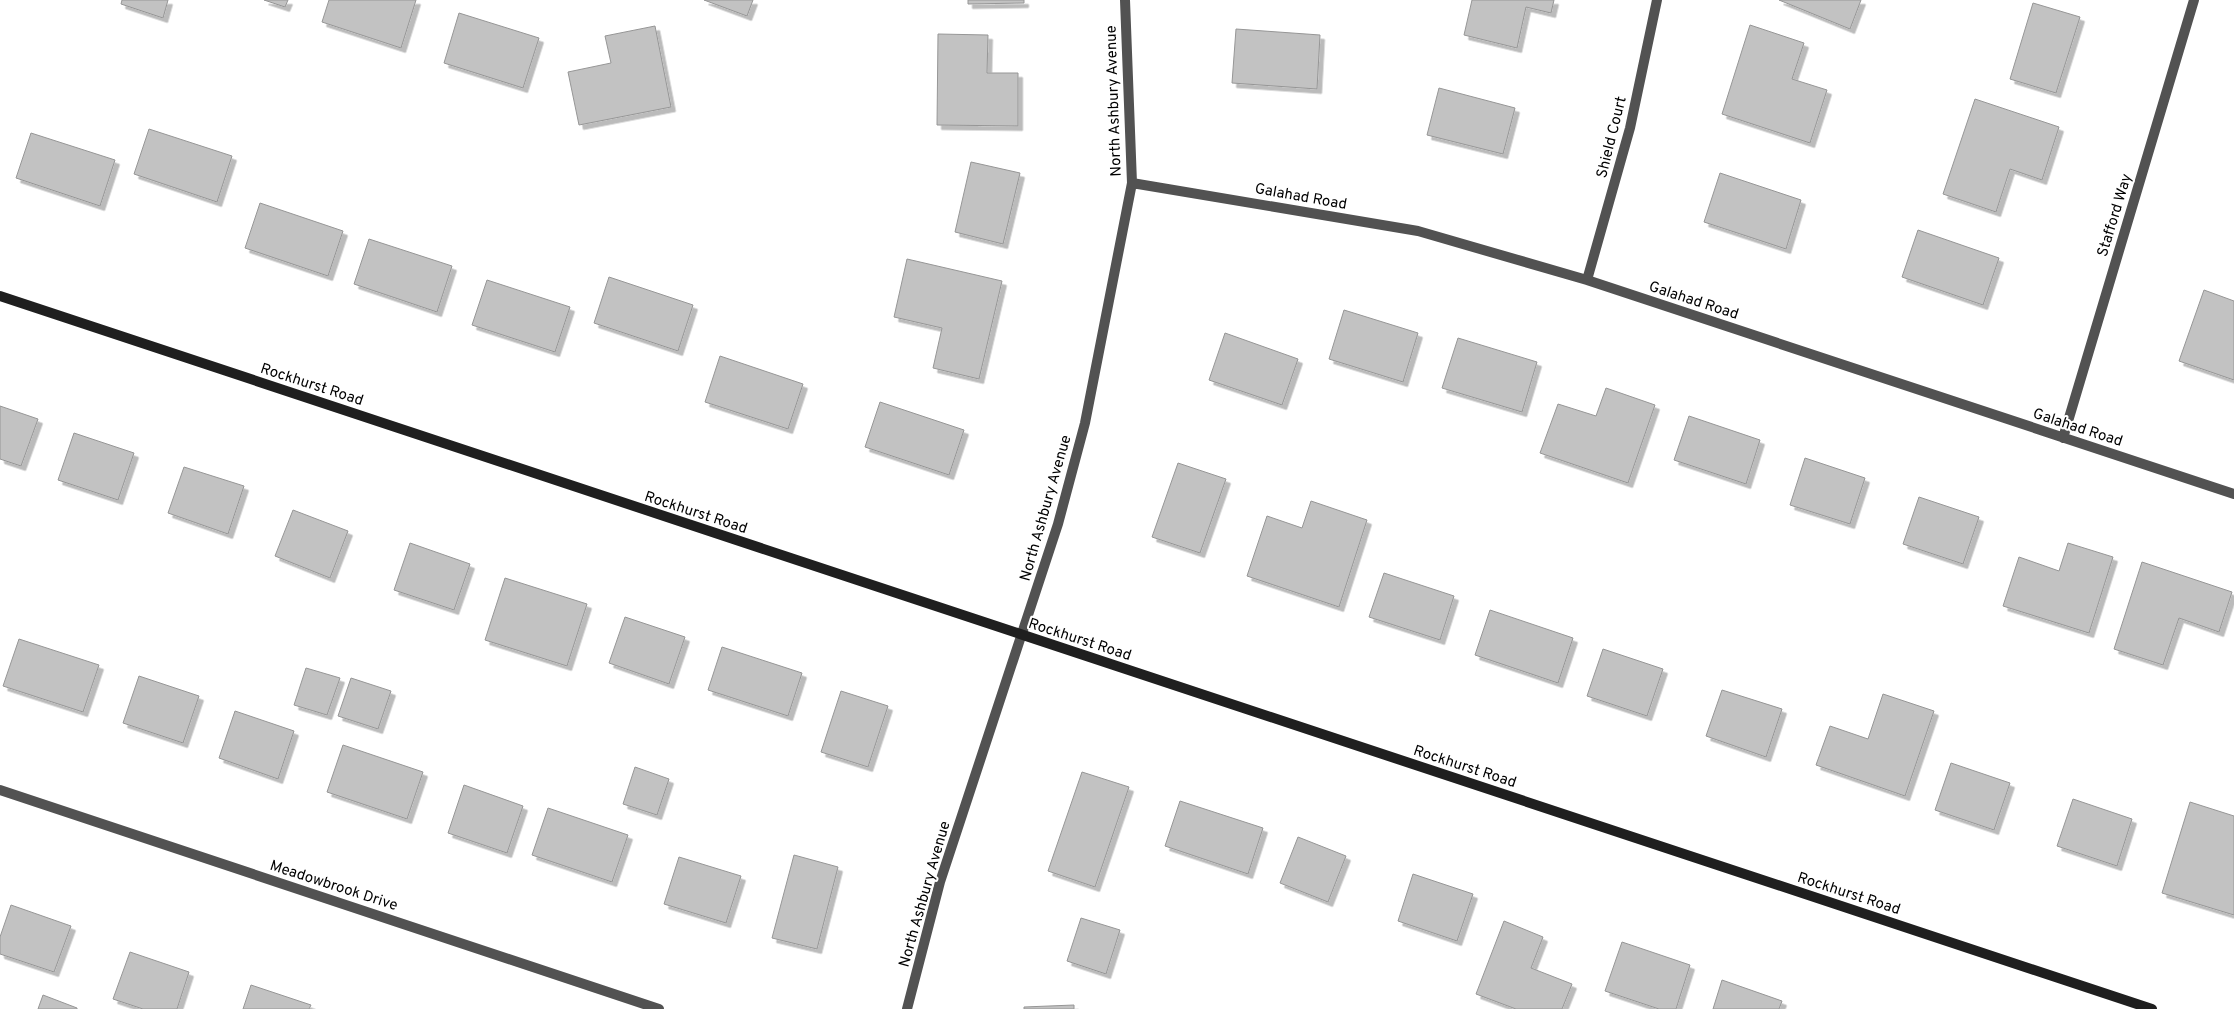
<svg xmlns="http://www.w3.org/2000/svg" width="2234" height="1009" font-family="Overpass,sans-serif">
<defs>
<filter id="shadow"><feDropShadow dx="4.5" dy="4.5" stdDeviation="0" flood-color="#0004"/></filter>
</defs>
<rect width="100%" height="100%" fill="#fff"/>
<!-- building -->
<path fill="#c2c2c2" stroke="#969696" filter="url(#shadow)" d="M122 0H168L163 18 121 4Z
M264 0H288L285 7Z
M329 0H416L401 48 322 22Z
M704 0H753L747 16Z
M968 0H1024V3L968 4Z
M1472 0H1554L1551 13 1526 7 1517 48 1464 35Z
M1779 0H1861L1850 29Z
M2033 3 2080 17 2056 93 2010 79Z
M459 13 539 38 523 88 444 63Z
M1750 25 1804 43 1792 79 1827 90 1810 143 1722 114Z
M655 26 671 107 579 125 568 72 611 63 605 36Z
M1236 29 1320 35 1317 89 1232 83Z
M938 34 988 35 987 73H1018V126L937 125Z
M1439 88 1515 108 1503 154 1427 135Z
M1975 99 2059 127 2042 180 2010 169 1996 212 1943 194Z
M149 129 232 156 217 202 134 174Z
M31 133 115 160 100 206 16 178Z
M971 162 1020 173 1003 244 955 232Z
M1720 173 1801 200 1786 249 1704 222Z
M260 203 343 231 328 276 245 248Z
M1918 230 1999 258 1983 305 1902 277Z
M369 239 452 266 437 312 354 284Z
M907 259 1002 281 979 379 933 368 942 328 894 317Z
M609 277 693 305 678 351 594 323Z
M487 280 570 307 555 352 472 325Z
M2204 290 2234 301V380L2179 361Z
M1344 310 1418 333 1403 382 1329 359Z
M1225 333 1298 359 1282 405 1209 380Z
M1458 338 1537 362 1522 412 1442 388Z
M720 356 803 384 788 429 705 402Z
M1606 388 1655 405 1628 483 1540 453 1558 404 1596 416Z
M880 402 964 430 949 475 865 447Z
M0 406 38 419 21 466 0 459Z
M1689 416 1760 440 1746 484 1674 460Z
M74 433 134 453 118 500 58 480Z
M1805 458 1865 478 1850 524 1790 505Z
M1178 463 1226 479 1200 553 1152 537Z
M184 467 244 486 228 534 168 513Z
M1919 497 1979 517 1963 564 1903 544Z
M1311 501 1367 520 1339 607 1247 576 1267 516 1302 528Z
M293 510 348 531 330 578 275 556Z
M410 543 470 564 454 610 394 590Z
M2068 543 2113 557 2089 633 2003 606 2019 557 2059 571Z
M2142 562 2232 592 2219 632 2179 618 2163 665 2114 649Z
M1384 573 1454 596 1440 640 1369 617Z
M505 578 587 604 567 666 485 640Z
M1490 610 1573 638 1558 683 1475 655Z
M625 617 685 637 669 684 609 663Z
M19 639 99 665 83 712 3 686Z
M722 647 802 673 788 716 708 690Z
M1603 649 1663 669 1647 716 1587 696Z
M306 668 340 678 327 715 294 705Z
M139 676 199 696 183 743 123 723Z
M351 678 391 691 378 729 338 716Z
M1722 690 1782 709 1766 757 1706 736Z
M841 691 888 706 868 767 821 752Z
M1883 694 1934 711 1905 796 1816 765 1830 726 1868 739Z
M235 711 294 731 278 779 219 758Z
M343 745 423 772 407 819 327 792Z
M1951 763 2010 783 1994 830 1935 810Z
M635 767 669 779 657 815 623 804Z
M1082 772 1129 787 1095 887 1048 871Z
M464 785 523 806 507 853 448 833Z
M2073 799 2132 819 2117 866 2057 846Z
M1180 801 1263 828 1248 874 1165 846Z
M2190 802 2234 816V915L2162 893Z
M548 808 628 835 612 882 532 855Z
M1298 837 1346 856 1328 902 1280 883Z
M794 855 838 867 817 949 772 938Z
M679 857 741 876 726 923 664 904Z
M1413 874 1473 894 1457 941 1398 921Z
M11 905 71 926 54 972 0 954V937Z
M1081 918 1120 930 1106 974 1067 961Z
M1504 921 1543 937 1531 968 1572 984 1562 1009H1516L1476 994Z
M1622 942 1690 965 1676 1009H1659L1605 991Z
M130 952 189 972 177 1009H143L113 999Z
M1722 980 1782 1001 1779 1009H1713Z
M251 985 311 1005 309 1009H243Z
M43 995 77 1008V1009H38Z
M1074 1005V1009H1024V1007Z"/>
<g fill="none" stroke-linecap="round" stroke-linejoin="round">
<!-- street -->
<path stroke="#525252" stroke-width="10" d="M1132 183 1418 231 1587 280 2234 494
M1587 280 1630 128 1657 0
M2063 438 2194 0
M0 790 659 1009
M907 1009 940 882 1058 524 1085 423 1132 183 1125 0"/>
<!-- secondary -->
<path stroke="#1f1f1f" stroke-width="10" d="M0 296 2152 1009"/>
</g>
<g text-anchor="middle" stroke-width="4" stroke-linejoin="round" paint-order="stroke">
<!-- street labels -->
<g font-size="15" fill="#000" stroke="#fff">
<text transform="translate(1113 101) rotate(-92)" y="5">North Ashbury Avenue</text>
<text transform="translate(1611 137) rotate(-76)" y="5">Shield Court</text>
<text transform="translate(1301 196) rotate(10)" y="5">Galahad Road</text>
<text transform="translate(2114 215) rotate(-73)" y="5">Stafford Way</text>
<text transform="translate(1694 300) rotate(18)" y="5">Galahad Road</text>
<text transform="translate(312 384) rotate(18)" y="5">Rockhurst Road</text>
<text transform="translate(2078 427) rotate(18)" y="5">Galahad Road</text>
<text transform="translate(1045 508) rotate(-74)" y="5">North Ashbury Avenue</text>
<text transform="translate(696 512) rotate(18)" y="5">Rockhurst Road</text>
<text transform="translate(1080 639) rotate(18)" y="5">Rockhurst Road</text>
<text transform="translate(1465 766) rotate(18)" y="5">Rockhurst Road</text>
<text transform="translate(334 885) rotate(18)" y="5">Meadowbrook Drive</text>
<text transform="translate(1849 893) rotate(18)" y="5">Rockhurst Road</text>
<text transform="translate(924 894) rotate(-74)" y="5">North Ashbury Avenue</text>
</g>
</g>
</svg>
